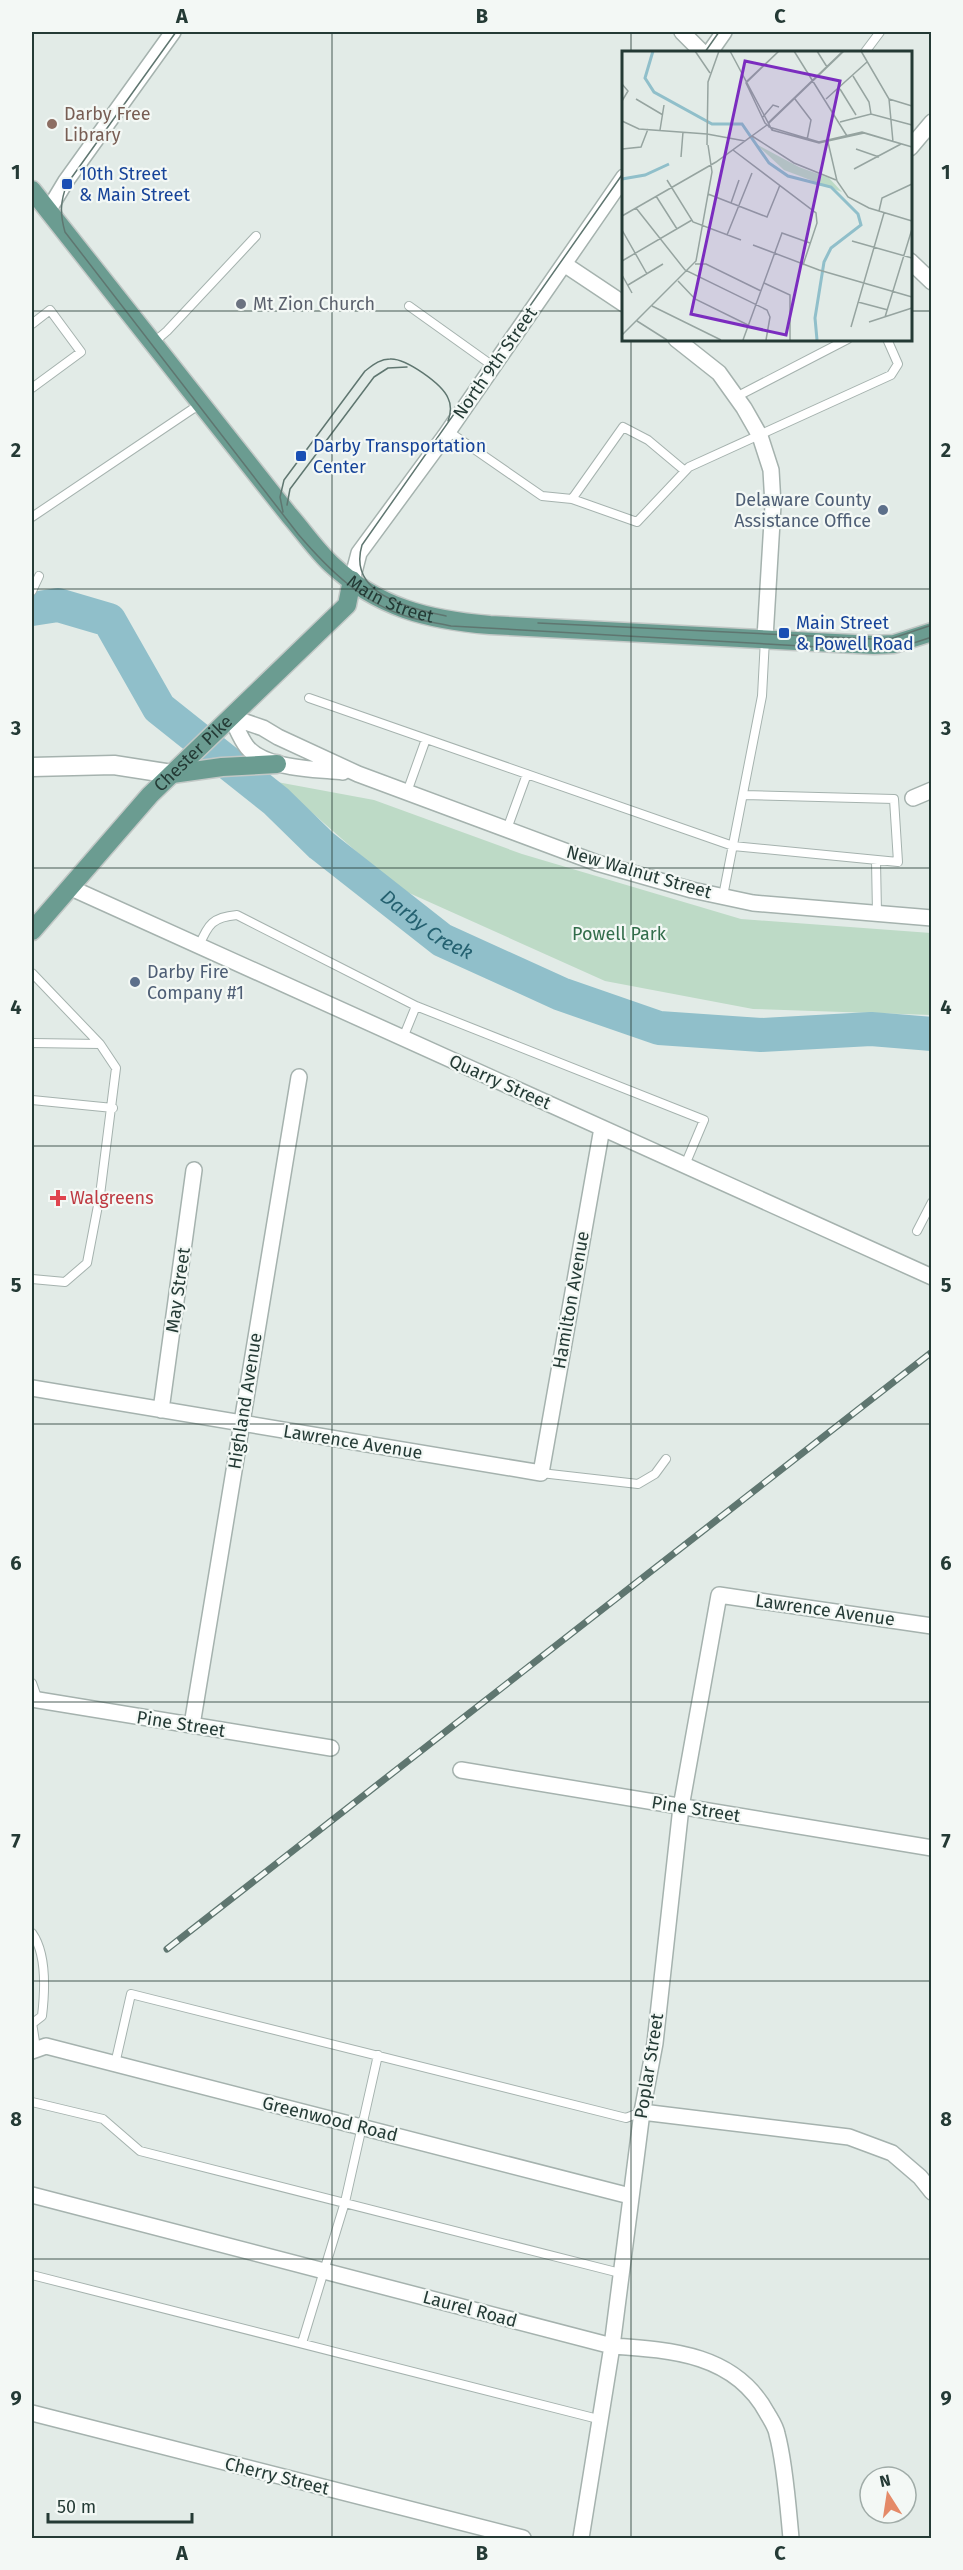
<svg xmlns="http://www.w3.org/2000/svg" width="963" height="2570" font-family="'Fira Sans',sans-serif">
<rect width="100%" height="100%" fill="#e2ebe7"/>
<!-- green -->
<path fill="#bddac6" d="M277 782 374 800 522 854 741 919 931 933V1015L753 1009 605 981 398 888Z"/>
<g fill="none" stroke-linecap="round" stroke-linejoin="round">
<!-- river -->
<path stroke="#90bfca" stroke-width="34" id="s1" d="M32 609 58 605 109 620 159 708 276 801 321 845 442 940 561 994 659 1028 761 1035 871 1029 932 1034"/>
<defs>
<path id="service" d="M865 52 880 32
M409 306 493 366
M32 324 50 310 81 352 32 388
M153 343 167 331 256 236
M736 397 848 339
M448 431 542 496 572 499 637 522 689 467 891 375 898 364 887 339
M572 499 623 427 648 440 685 471
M32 517 200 404
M32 591 39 576
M309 698 733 846 898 862 894 799 743 795
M407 792 426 739
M507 829 527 774
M876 861 877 913
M723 896 762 696 765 639
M199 946C208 924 213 917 237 915L416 1006 704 1120 685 1165
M32 973 100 1044 32 1043
M403 1038 416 1006
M32 1100 113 1108
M917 1231 932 1202
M32 1279 65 1282 87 1263 100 1195 116 1068 100 1044
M541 1473 638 1484 655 1474 666 1459
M32 1683 38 1700
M32 1933C47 1954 45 1991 42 2016L33 2023
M32 2023 36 2048
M115 2064 131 1994 626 2118 641 2112
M32 2102 103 2119 140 2151 620 2273
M32 2275 598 2419
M302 2343 345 2202 378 2055"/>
<path id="minor" d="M682 32 702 52
M710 52 724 32
M910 148 932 122
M48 211 66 181 173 32
M910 261 932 282
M564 264 624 304
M676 339 719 373 744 408 760 436 771 470 773 505 765 638
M352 580 359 553 445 436 624 177
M231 717 263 728 278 737 358 774 597 863 692 890 753 903 932 918
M231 717C236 726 240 738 247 747 265 769 316 769 343 772
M913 798 932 790
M69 887 932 1277
M32 1388 541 1473 602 1128
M161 1410 194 1170
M32 1699 331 1748
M192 1725 299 1077
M461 1770 932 1848
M32 2051 46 2046 630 2196
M642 2112 849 2137 892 2153 920 2177 932 2192
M32 2195 612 2346C672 2350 735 2354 767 2413 771 2420 776 2427 777 2434 785 2463 788 2507 791 2538
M32 2413 523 2538
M581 2538 612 2346 642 2112 655 2043 681 1807 719 1595 932 1626"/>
<path id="tertiary" d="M32 767 114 765 172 774"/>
<g id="primary">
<path id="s2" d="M32 190 289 515C303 531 316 550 331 564 378 608 429 620 490 625L874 645 894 644 932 632"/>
<path d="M172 774 222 767 277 764"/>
<path id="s3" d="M32 931 150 795 347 605 352 580"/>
</g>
</defs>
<!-- service casing -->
<use href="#service" stroke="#a5b2ae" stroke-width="10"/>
<!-- minor casing -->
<use href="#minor" stroke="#a5b2ae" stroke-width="18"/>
<!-- tertiary casing -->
<use href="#tertiary" stroke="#a5b2ae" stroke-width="21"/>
<!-- primary casing -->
<use href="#primary" stroke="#c2c8c6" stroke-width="21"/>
<!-- service -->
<use href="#service" stroke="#fff" stroke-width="8"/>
<!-- minor -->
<use href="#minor" stroke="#fff" stroke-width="15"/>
<!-- tertiary -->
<use href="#tertiary" stroke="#fff" stroke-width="18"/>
<!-- primary -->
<use href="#primary" stroke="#6b9c91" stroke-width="18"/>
<!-- tram -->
<path stroke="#5f7670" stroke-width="1.5" d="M176 32 67 184C60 202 60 214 65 232L298 534C328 569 363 604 409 617 423 621 437 623 451 626L874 650 895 649 932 637
M705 52 719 32
M287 505 290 489 374 377 388 368 407 367
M283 512 280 497 284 480 365 371C373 365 380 359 390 359 406 358 442 384 448 398 452 406 451 413 448 421
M446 616C410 608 347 595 362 545L624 172
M538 623 874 639 893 638 932 625"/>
<defs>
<path id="rail" d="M167 1949 932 1352"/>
</defs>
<!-- rail casing -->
<use href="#rail" stroke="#5f7670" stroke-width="7"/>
<!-- rail -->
<use href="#rail" stroke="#f3f8f5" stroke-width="4.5" stroke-dasharray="14" stroke-linecap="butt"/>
</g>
<!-- grid -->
<path fill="none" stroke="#243a35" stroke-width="1.5" stroke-opacity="0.55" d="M332 32V2538M631 32V52M32 311H624M910 311H932M631 339V2538M32 589H932M32 868H932M32 1146H932M32 1424H932M32 1702H932M32 1981H932M32 2259H932"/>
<!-- markers -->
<circle fill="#8d6e63" stroke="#f3f8f5" stroke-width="2" cx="52" cy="124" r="6"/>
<g fill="#1a4fb4" stroke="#f3f8f5" stroke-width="2">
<rect x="61" y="178" width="12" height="12" rx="3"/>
<rect x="295" y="450" width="12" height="12" rx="3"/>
<rect x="778" y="627" width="12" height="12" rx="3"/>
</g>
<circle fill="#6b7280" stroke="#f3f8f5" stroke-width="2" cx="241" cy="304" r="6"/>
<g fill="#5c6f8a" stroke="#f3f8f5" stroke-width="2">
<circle cx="883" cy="510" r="6"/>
<circle cx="135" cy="982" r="6"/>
</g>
<path fill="#e0444e" stroke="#f3f8f5" stroke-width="2" d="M55 1189h6v6h6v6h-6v6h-6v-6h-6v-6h6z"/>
<g text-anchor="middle" stroke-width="4.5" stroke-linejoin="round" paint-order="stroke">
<!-- education labels -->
<g font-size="18" fill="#785e54" stroke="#f3f8f5" text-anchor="start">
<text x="64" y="120">Darby Free<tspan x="64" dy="21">Library</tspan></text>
</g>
<!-- transit labels -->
<g font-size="18" fill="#164399" stroke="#f3f8f5" text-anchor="start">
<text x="79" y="180">10th Street<tspan x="79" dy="21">&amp; Main Street</tspan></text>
<text x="313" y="452">Darby Transportation<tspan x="313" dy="21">Center</tspan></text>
<text x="796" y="629">Main Street<tspan x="796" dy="21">&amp; Powell Road</tspan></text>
</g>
<!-- worship labels -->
<g font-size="18" fill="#5b616d" stroke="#f3f8f5" text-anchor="start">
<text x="253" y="310">Mt Zion Church</text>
</g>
<!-- street labels -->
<g font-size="18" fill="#243a35" stroke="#f3f8f5">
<text transform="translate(495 363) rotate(-55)" y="6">North 9th Street</text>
<text dy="6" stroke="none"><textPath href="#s2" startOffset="549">Main Street</textPath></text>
<text dy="6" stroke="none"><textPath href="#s3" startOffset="240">Chester Pike</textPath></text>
<text transform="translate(639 872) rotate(16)" y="6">New Walnut Street</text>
<text transform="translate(500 1082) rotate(24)" y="6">Quarry Street</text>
<text transform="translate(178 1290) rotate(-82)" y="6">May Street</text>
<text transform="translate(571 1300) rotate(-80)" y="6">Hamilton Avenue</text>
<text transform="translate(245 1401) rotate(-81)" y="6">Highland Avenue</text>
<text transform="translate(353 1442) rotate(9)" y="6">Lawrence Avenue</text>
<text transform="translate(825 1610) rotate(8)" y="6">Lawrence Avenue</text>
<text transform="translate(181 1724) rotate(9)" y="6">Pine Street</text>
<text transform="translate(696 1809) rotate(9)" y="6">Pine Street</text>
<text transform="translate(649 2066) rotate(-81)" y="6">Poplar Street</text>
<text transform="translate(330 2119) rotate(14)" y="6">Greenwood Road</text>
<text transform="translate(470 2309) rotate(15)" y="6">Laurel Road</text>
<text transform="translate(277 2476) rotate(14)" y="6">Cherry Street</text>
</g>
<!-- service labels -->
<g font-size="18" fill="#4e5e75" stroke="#f3f8f5" text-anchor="end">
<text x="871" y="506">Delaware County<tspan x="871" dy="21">Assistance Office</tspan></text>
<text x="147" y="978" text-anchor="start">Darby Fire<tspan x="147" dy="21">Company #1</tspan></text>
</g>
<!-- park labels -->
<g font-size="18" fill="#326d4b" stroke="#f3f8f5">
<text x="619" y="940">Powell Park</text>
</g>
<!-- health labels -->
<g font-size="18" fill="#be3a42" stroke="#f3f8f5" text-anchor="start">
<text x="70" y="1204">Walgreens</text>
</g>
<!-- water labels -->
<g font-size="20" font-style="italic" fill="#246170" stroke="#f3f8f5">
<text dy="7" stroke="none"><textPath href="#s1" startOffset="526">Darby Creek</textPath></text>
</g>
</g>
<!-- overview -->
<g transform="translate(622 51)">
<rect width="290" height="290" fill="#e2ebe7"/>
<path d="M134 93 177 116 207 127 220 141 162 119Z" fill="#bddac6"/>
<path fill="none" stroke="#90bfca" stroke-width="3" d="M31 0 23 27 32 41 90 73H120L147 112 166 125 209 136 236 163 239 174 209 197 202 211 193 267 195 289M0 128 23 124 47 113"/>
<path fill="none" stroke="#96a4a0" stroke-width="1.5" d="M73 0 88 22M108 0 150 79 197 92 242 82 290 96M172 0 225 85M195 0 205 16M221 0 147 71V76L197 91 240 81 290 96M239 0 267 48 271 91M231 25 247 51 249 63M125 30 157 0M0 33 6 40 0 50M218 38 234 64M14 48 41 64M173 48 189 69 185 89M204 48 245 11M267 48 290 55M140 67 151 54 157 56M0 70 17 78 85 83M218 71 249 63 290 74M146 73 222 0M38 79 42 54M151 79 143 72 124 32 157 0M85 83 123 90M130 85 172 112 214 129M206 91 215 130 226 146 247 157 290 170M85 94 86 31 97 0M0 98 19 96 26 78M234 98 257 106M111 99 194 162 195 172 181 214M59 106 61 81M232 118 279 93M45 129 71 171 119 189M86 143 145 166 158 134M34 145 55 178M109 152 117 129M14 157 63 219 145 259 148 266 144 289M257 160 260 147 290 133M0 165 94 111 145 74M0 179 25 223M105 184 130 122M230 190 290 207M131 194 197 219 290 246M0 210 70 169M73 213H84L139 240M0 224 10 242M56 230 73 248 126 274M142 232 168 244V289M6 234 41 213M236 251 266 259M30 255 99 289M263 266 290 178M15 270 45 289M247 271 290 257M229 276 262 162M0 284 74 210 90 121 86 94M121 289 160 182 188 192"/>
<path fill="#7b2cbf" fill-opacity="0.15" stroke="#7b2cbf" stroke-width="3" d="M123 10 218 30 164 284 69 263Z"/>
<rect width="290" height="290" fill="none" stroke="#243a35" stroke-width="3"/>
</g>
<!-- border -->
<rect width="963" height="2570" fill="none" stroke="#f3f8f5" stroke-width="66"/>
<!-- north arrow -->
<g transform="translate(888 2495) rotate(348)"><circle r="28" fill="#f3f8f5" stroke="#a0aca8" stroke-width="1.5"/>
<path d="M0-4.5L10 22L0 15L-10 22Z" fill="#e48a68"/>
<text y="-9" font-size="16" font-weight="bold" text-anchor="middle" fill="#243a35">N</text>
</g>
<!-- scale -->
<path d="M48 2513v9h144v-9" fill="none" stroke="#243a35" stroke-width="3"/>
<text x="57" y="2513" font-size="18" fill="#243a35" stroke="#f3f8f5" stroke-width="4.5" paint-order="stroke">50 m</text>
<rect x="33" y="33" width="897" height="2504" fill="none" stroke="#243a35" stroke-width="2"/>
<g font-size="20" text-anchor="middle" font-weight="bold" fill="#243a35">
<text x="182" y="23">A</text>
<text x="482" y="23">B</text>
<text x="780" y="23">C</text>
<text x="16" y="179">1</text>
<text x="946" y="179">1</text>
<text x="16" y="457">2</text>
<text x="946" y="457">2</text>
<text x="16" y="735">3</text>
<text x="946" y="735">3</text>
<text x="16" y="1014">4</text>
<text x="946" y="1014">4</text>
<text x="16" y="1292">5</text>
<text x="946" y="1292">5</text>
<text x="16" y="1570">6</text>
<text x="946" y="1570">6</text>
<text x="16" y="1848">7</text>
<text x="946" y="1848">7</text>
<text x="16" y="2126">8</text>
<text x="946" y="2126">8</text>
<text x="16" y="2405">9</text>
<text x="946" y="2405">9</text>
<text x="182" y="2560">A</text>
<text x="482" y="2560">B</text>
<text x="780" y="2560">C</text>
</g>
</svg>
